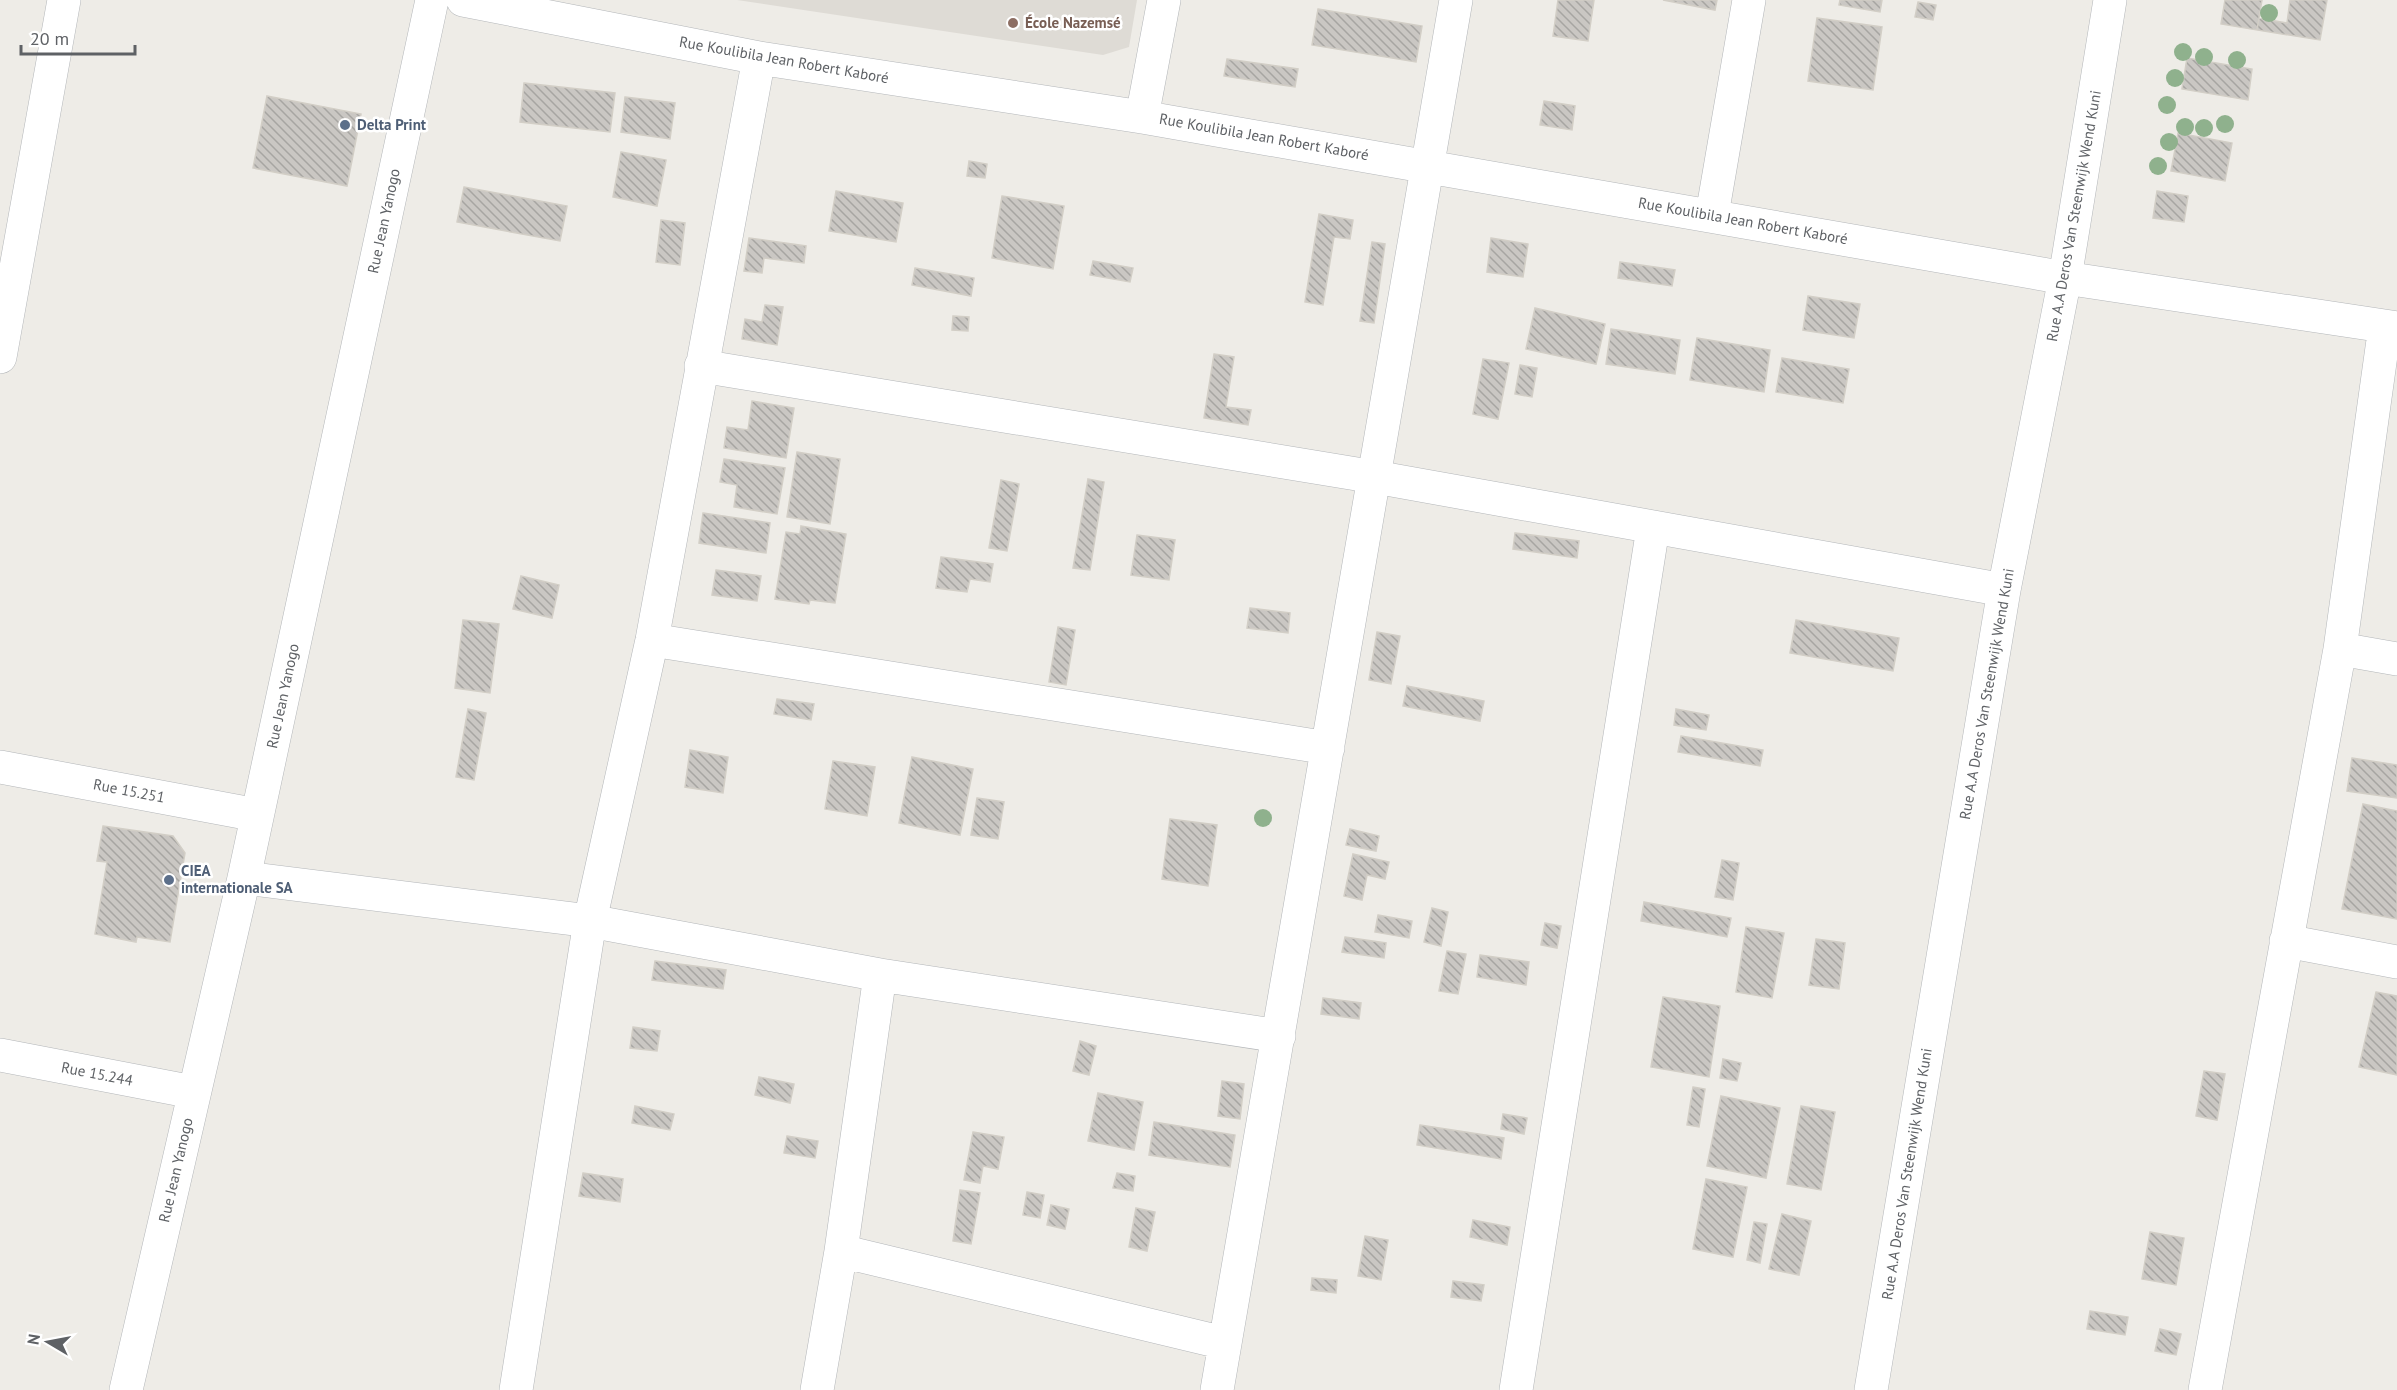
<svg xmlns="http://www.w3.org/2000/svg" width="2397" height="1390" font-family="'PT Sans',sans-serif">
<defs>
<pattern id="building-back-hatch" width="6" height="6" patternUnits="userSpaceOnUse" patternTransform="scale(1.5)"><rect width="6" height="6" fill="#cac7c3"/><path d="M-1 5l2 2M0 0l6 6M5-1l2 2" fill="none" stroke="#a7a5a2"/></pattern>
</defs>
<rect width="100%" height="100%" fill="#eeece7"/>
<!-- education -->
<path fill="#dedbd5" d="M737 0H1137L1129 47 1103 55Z"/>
<!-- building -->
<path fill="url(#building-back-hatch)" stroke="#d2cec6" stroke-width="1.5" d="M1558 0H1594L1588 41 1553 36Z
M1663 0H1717L1715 10Z
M1840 0H1882L1880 12 1839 5Z
M2225 0H2262L2257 30 2221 24Z
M2290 0H2327L2320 40 2257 30 2259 18 2287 23Z
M1918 2 1936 5 1933 20 1915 17Z
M1318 9 1422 26 1416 62 1312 45Z
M1817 18 1882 27 1873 90 1808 81Z
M2187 58 2252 69 2248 100 2182 89Z
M1227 59 1298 69 1295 87 1224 76Z
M524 83 615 93 610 132 520 122Z
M267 96 361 114 347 186 253 168Z
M625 97 675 103 670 139 621 132Z
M1544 101 1575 106 1572 130 1540 125Z
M2178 133 2232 143 2225 181 2171 171Z
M621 152 666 160 657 206 613 197Z
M969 161 987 164 985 178 967 176Z
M464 187 567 206 560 241 457 222Z
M836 191 903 203 896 242 829 231Z
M2157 191 2188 196 2184 222 2153 218Z
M1002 196 1064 206 1053 269 992 258Z
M1319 214 1353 220 1350 239 1334 237 1323 305 1305 302Z
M661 220 685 223 680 265 656 262Z
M749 238 806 246 804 263 764 258 762 273 744 271Z
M1491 238 1528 244 1523 277 1487 272Z
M1372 242 1385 244 1374 323 1360 321Z
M1093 261 1133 268 1130 282 1090 275Z
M1620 262 1675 270 1672 286 1618 278Z
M915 268 974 278 971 296 912 285Z
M1808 296 1860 304 1854 338 1803 330Z
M765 305 783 307 777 345 742 339 745 319 762 322Z
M1535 308 1605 324 1596 364 1526 349Z
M953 316 969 317 968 331 952 330Z
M1611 329 1680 340 1675 374 1606 364Z
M1697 338 1770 350 1764 392 1690 380Z
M1214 354 1234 357 1226 407 1251 410 1248 425 1204 418Z
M1782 358 1849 369 1843 403 1776 392Z
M1483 359 1509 363 1498 419 1473 414Z
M1520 365 1537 368 1532 397 1515 394Z
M752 401 794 408 786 458 724 448 727 427 748 430Z
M797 452 840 459 830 524 787 517Z
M724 459 785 468 777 514 734 507 737 485 720 482Z
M1088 479 1104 482 1090 570 1073 568Z
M1001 480 1019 484 1007 551 989 548Z
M703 513 770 523 766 553 699 543Z
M801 526 846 534 835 603 810 600 809 604 775 599 786 532 800 534Z
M1515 533 1579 541 1577 558 1513 549Z
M1137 535 1175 540 1169 580 1131 575Z
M941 557 993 564 990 582 970 579 967 592 936 588Z
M716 570 761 576 757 601 712 595Z
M521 576 559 585 552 618 513 609Z
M1250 608 1290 613 1288 633 1247 628Z
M463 620 499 624 490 693 455 688Z
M1796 620 1899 638 1893 671 1790 653Z
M1058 627 1075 630 1066 685 1049 682Z
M1377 632 1400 636 1391 684 1369 680Z
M1407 686 1484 701 1480 721 1403 706Z
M777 699 814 704 811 720 774 714Z
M468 709 486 713 474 780 456 777Z
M1676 709 1709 715 1706 730 1674 725Z
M1681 736 1763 750 1760 766 1678 752Z
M690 750 728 757 723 793 685 787Z
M912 757 973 769 960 835 899 823Z
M2352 758 2397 765V798L2347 791Z
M833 761 875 767 867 816 825 809Z
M977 798 1004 802 998 839 971 835Z
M2363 804 2397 811V919L2342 909Z
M1170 819 1217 825 1208 886 1162 879Z
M103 826 173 836 185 853 170 942 137 937 136 942 95 934 107 862 97 861Z
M1350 829 1379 836 1376 851 1346 845Z
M1353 854 1389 862 1385 879 1367 875 1362 900 1344 896Z
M1722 860 1739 863 1733 900 1715 897Z
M1644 902 1731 918 1727 937 1641 921Z
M1432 908 1448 912 1441 946 1424 942Z
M1378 915 1412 921 1409 938 1375 932Z
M1545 923 1561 926 1557 948 1541 945Z
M1746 927 1784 933 1772 998 1736 992Z
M1345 937 1386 943 1384 958 1342 952Z
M1816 939 1845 943 1839 989 1809 985Z
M1447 951 1466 954 1458 994 1439 991Z
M1480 955 1529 962 1526 985 1477 977Z
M655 961 726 970 723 989 652 980Z
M2376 992 2397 996V1075L2359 1067Z
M1663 997 1720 1006 1709 1077 1651 1067Z
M1323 998 1361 1003 1359 1019 1321 1014Z
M633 1027 660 1031 657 1051 630 1048Z
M1080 1041 1096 1046 1089 1075 1073 1071Z
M1723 1059 1741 1063 1737 1081 1720 1078Z
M2204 1071 2225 1074 2217 1120 2196 1116Z
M759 1077 794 1084 790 1103 755 1095Z
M1222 1081 1244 1084 1240 1119 1218 1116Z
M1693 1087 1705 1089 1699 1127 1687 1125Z
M1098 1093 1143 1102 1134 1150 1088 1141Z
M1721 1096 1780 1108 1766 1178 1707 1166Z
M635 1106 674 1114 670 1130 632 1123Z
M1801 1106 1835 1112 1821 1190 1787 1184Z
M1503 1114 1527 1118 1524 1134 1501 1129Z
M1154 1122 1235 1135 1230 1167 1149 1155Z
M1420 1125 1504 1138 1501 1159 1417 1145Z
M973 1132 1004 1137 998 1169 983 1166 980 1183 964 1180Z
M787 1136 818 1141 815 1158 784 1153Z
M583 1173 623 1179 620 1202 579 1196Z
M1117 1173 1135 1176 1133 1191 1113 1188Z
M1706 1179 1747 1187 1733 1257 1693 1249Z
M960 1190 980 1193 971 1244 953 1241Z
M1027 1192 1044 1195 1040 1218 1023 1215Z
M1051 1205 1069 1209 1065 1229 1047 1225Z
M1136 1208 1155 1212 1147 1251 1129 1247Z
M1782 1214 1811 1221 1799 1275 1769 1269Z
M1473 1220 1510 1227 1507 1245 1470 1237Z
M1754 1222 1767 1224 1760 1263 1747 1260Z
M2150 1232 2184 1238 2176 1285 2142 1279Z
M1365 1236 1388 1240 1381 1280 1358 1276Z
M1312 1278 1337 1280 1336 1293 1311 1290Z
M1453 1281 1484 1285 1481 1301 1451 1297Z
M2090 1311 2128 1317 2125 1335 2087 1329Z
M2160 1329 2181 1334 2176 1355 2155 1351Z"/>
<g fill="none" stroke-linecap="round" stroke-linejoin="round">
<defs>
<path id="minor" d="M463 0 759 58 1142 117 2065 278 2397 328
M1142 117 1164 0
M1712 215 1749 0
M0 357 64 0
M701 366 1375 477 2004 590
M652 640 1328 748
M2340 649 2397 659
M0 767 257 815
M244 878 590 921 880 975 1279 1036
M2286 941 2397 962
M0 1055 193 1092
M841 1251 1224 1343
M126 1390 244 878 432 0
M516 1390 590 921 652 640 759 58
M817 1390 841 1251 880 975
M1217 1390 1456 0
M1516 1390 1653 528
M1871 1390 2004 590 2065 278 2110 0
M2205 1390 2340 649 2385 326"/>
</defs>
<!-- minor casing -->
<use href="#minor" stroke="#b3b6b9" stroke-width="34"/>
<!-- minor -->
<use href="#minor" stroke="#fff" stroke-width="33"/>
</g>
<!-- trees -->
<g fill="#8fb18d">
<circle cx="2269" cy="13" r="9"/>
<circle cx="2183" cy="52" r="9"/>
<circle cx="2204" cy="57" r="9"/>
<circle cx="2237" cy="60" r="9"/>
<circle cx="2175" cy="78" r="9"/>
<circle cx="2167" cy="105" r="9"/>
<circle cx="2225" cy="124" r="9"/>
<circle cx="2185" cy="127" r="9"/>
<circle cx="2204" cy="128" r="9"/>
<circle cx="2169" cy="142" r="9"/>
<circle cx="2158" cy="166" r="9"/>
<circle cx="1263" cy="818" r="9"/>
</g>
<!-- markers -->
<circle fill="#8d6e63" stroke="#fff" stroke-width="2" cx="1013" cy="23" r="6"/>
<g fill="#5c6f8a" stroke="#fff" stroke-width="2">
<circle cx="345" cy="125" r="6"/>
<circle cx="169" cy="880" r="6"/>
</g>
<g text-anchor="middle" stroke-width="5" stroke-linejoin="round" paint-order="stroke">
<!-- education labels -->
<g font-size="15" font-weight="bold" fill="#785e54" stroke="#fff" text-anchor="start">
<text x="1025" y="28">École Nazemsé</text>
</g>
<!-- street labels -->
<g font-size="15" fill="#5e6165" stroke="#fff">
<text transform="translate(784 60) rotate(10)" y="5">Rue Koulibila Jean Robert Kaboré</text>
<text transform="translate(1264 137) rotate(10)" y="5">Rue Koulibila Jean Robert Kaboré</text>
<text transform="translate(2074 216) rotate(-80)" y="5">Rue A.A Deros Van Steenwijk Wend Kuni</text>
<text transform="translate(384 221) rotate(-78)" y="5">Rue Jean Yanogo</text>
<text transform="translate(1743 221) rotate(10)" y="5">Rue Koulibila Jean Robert Kaboré</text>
<text transform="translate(1987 694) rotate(-80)" y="5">Rue A.A Deros Van Steenwijk Wend Kuni</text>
<text transform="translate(283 696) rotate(-78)" y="5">Rue Jean Yanogo</text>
<text transform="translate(129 791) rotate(11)" y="5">Rue 15.251</text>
<text transform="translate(97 1074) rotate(11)" y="5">Rue 15.244</text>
<text transform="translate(176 1170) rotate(-77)" y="5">Rue Jean Yanogo</text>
<text transform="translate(1907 1174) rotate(-81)" y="5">Rue A.A Deros Van Steenwijk Wend Kuni</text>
</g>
<!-- service labels -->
<g font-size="15" font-weight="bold" fill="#4e5e75" stroke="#fff" text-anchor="start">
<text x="357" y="130">Delta Print</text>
<text x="181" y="876">CIEA<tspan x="181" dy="17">internationale SA</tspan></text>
</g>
</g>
<!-- north arrow -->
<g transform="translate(48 1342) rotate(280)" stroke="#ffffff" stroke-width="4.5" paint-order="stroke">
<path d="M0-4.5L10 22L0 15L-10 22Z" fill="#5e6165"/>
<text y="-9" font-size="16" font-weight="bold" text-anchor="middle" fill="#5e6165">N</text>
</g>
<!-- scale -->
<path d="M21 45v9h114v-9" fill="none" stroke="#5e6165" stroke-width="3"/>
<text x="30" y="45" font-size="18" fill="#5e6165" stroke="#ffffff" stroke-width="4.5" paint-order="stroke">20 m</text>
</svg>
